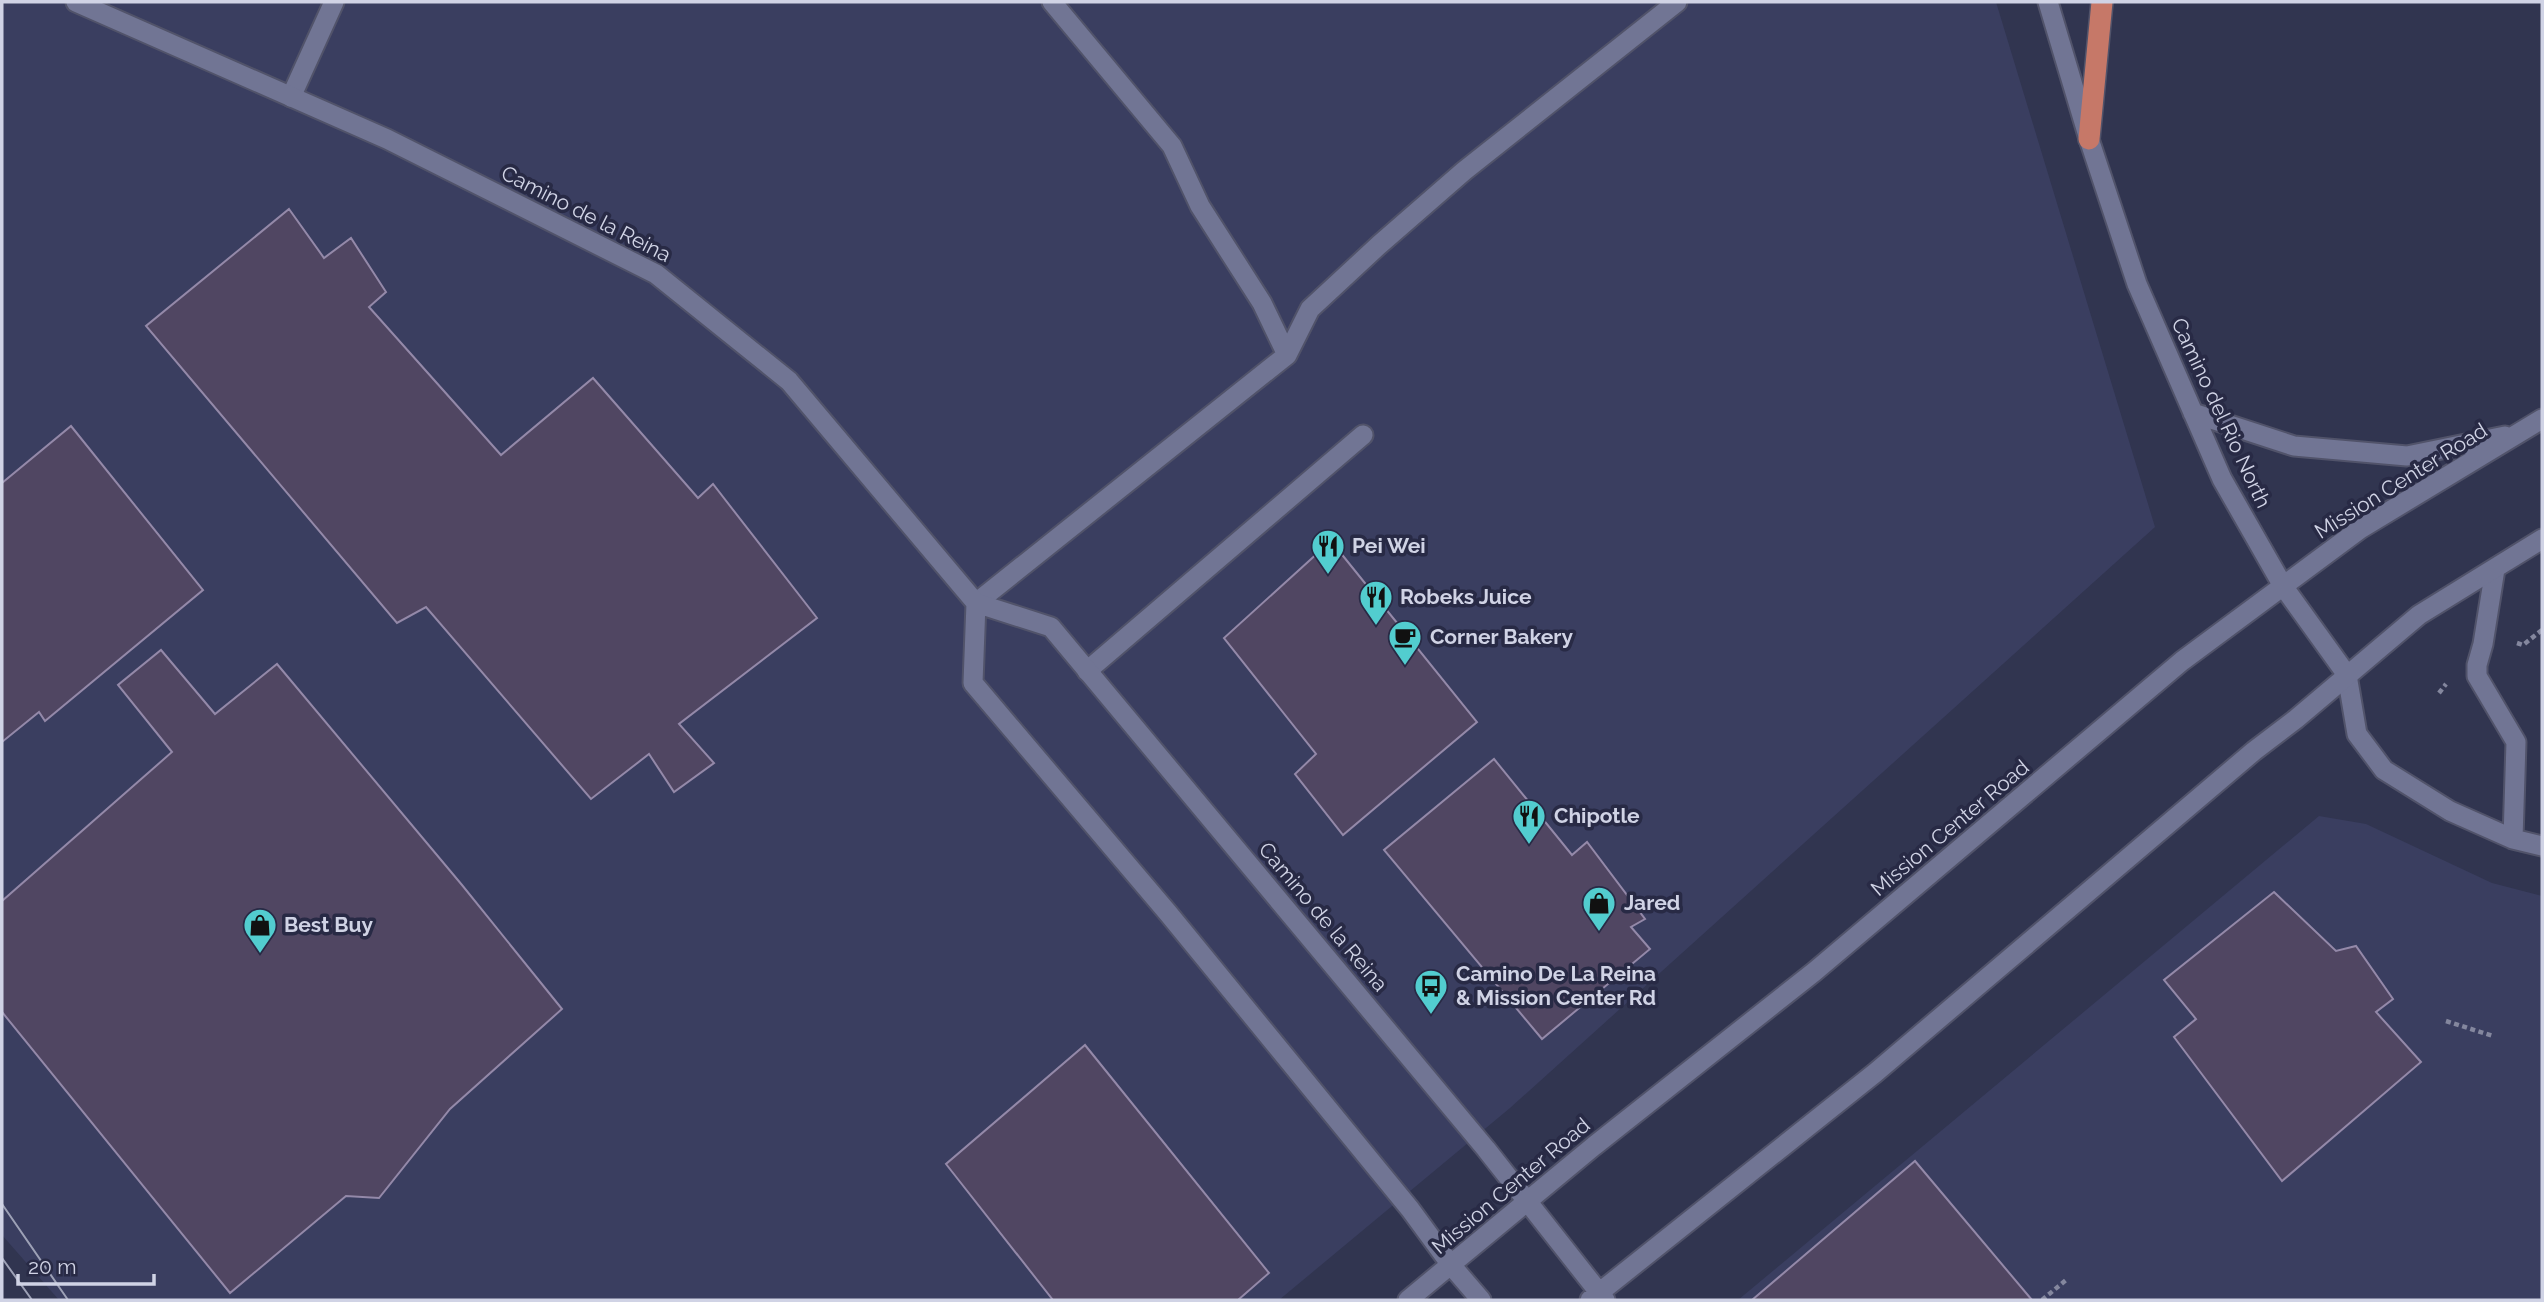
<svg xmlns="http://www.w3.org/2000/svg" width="2544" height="1302" font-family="Raleway,sans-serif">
<rect width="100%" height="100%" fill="#313550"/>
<!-- built -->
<path fill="#3a3e60" d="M2 2H1996L2155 527 1510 1108 1279 1300H59L2 1235Z
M2319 816 2366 824 2492 883 2542 896V1300H1738Z"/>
<!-- building -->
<path fill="#504662" stroke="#9489a9" stroke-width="2" d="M289 209 324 258 351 238 386 292 369 307 501 455 593 378 698 498 713 484 817 618 679 724 714 763 674 792 649 754 591 799 426 607 397 623 146 326Z
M71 426 203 590 45 721 39 712 2 742V483Z
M1331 541 1477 722 1343 835 1295 774 1316 754 1224 638Z
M161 650 215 714 277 664 462 885 562 1009 450 1109 379 1198 346 1196 230 1293 2 1012V901L172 752 118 685Z
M1494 759 1572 855 1587 842 1645 919 1631 927 1650 949 1542 1039 1384 850Z
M2274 892 2336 951 2356 946 2393 999 2376 1012 2421 1062 2282 1181 2174 1037 2196 1019 2164 980Z
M1085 1045 1269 1273 1238 1300H1053L946 1164Z
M1915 1161 2032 1300H1752Z"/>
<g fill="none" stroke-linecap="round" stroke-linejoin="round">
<defs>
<path id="service" d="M1052 2 1172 146 1200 206 1262 303 1287 355
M291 97 334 2
M976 603 1287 355 1310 309 1379 245 1464 171 1677 2
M1087 671 1363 435"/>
<path id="tertiary" d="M2495 569 2483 644 2477 665V676L2516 742 2513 839
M2347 675 2357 734 2384 770 2450 811 2513 839 2542 846"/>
<path id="secondary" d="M76 2 387 139 656 274 789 381 976 603 1051 627 1486 1149 1605 1300
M2048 2 2089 139 2137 284 2222 479 2283 586 2347 675
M2193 413 2294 446 2407 456 2505 436
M976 603 973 683 1168 913 1410 1209 1451 1265 1481 1300
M1408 1300 1594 1146 1814 972 2182 661 2360 529 2542 419
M1590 1300 1875 1073 2254 751 2296 719 2419 615 2542 539"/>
<path id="motorway" d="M2089 139 2102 2"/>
</defs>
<!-- service casing -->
<use href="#service" stroke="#51536a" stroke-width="23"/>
<!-- tertiary casing -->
<use href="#tertiary" stroke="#51536a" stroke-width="23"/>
<!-- secondary casing -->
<use href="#secondary" stroke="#51536a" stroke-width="23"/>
<!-- motorway casing -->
<use href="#motorway" stroke="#51536a" stroke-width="24"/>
<!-- path -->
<path stroke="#84879e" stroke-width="4.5" stroke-dasharray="5 3.5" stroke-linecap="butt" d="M2517 643 2523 645 2542 630
M2439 693 2446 684
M2446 1021 2493 1036
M2042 1300 2066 1280"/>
<!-- service -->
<use href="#service" stroke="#717594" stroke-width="19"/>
<!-- tertiary -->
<use href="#tertiary" stroke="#717594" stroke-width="19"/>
<!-- secondary -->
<use href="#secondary" stroke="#717594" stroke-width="19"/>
<!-- motorway -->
<use href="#motorway" stroke="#c67868" stroke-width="21"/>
<!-- tram -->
<path stroke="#9da1b6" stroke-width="2" d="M2 1204 68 1300
M2 1258 32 1300"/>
</g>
<!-- icons -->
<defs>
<symbol id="restaurant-pin" viewBox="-11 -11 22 30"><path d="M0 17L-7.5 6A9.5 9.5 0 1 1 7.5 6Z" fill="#52cdcf" stroke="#282a45"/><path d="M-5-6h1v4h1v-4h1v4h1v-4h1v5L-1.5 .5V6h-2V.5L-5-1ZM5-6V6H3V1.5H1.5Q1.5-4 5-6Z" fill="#111"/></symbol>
<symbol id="cafe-pin" viewBox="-11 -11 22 30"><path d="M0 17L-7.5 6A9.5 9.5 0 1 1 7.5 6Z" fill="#52cdcf" stroke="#282a45"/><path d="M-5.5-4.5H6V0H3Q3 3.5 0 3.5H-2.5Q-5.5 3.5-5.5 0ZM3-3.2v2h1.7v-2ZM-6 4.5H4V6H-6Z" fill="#111"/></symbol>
<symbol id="shop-pin" viewBox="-11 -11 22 30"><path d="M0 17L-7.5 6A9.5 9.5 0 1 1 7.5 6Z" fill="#52cdcf" stroke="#282a45"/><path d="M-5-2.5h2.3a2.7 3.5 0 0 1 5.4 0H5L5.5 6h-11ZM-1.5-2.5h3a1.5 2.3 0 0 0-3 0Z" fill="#111"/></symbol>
<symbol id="bus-pin" viewBox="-11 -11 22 30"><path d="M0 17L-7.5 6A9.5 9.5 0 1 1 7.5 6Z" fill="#52cdcf" stroke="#282a45"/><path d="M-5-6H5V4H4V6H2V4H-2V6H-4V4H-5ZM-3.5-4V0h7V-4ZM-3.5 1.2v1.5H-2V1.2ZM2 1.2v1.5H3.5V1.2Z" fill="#111"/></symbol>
</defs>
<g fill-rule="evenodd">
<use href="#restaurant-pin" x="1309" y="527" width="38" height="52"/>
<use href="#restaurant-pin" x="1357" y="578" width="38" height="52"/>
<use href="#cafe-pin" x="1386" y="618" width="38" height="52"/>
<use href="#restaurant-pin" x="1510" y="797" width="38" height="52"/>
<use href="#shop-pin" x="1580" y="884" width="38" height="52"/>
<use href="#shop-pin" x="241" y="906" width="38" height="52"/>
<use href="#bus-pin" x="1412" y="967" width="38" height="52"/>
</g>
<g text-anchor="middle" stroke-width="7" stroke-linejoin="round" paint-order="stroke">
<!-- street labels -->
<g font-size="21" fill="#d0d3e5" stroke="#282a45">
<text transform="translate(586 214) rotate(27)" y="7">Camino de la Reina</text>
<text transform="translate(2221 413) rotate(65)" y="7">Camino del Rio North</text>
<text transform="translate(2401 481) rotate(-32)" y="7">Mission Center Road</text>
<text transform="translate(1950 828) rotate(-40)" y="7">Mission Center Road</text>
<text transform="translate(1323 917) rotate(50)" y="7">Camino de la Reina</text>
<text transform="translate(1511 1186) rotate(-40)" y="7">Mission Center Road</text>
</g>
<!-- poi labels -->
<g font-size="21" font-weight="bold" fill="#d0d3e5" stroke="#282a45" text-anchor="start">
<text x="1352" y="553">Pei Wei</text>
<text x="1400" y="604">Robeks Juice</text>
<text x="1430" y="644">Corner Bakery</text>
<text x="1554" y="823">Chipotle</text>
<text x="1624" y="910">Jared</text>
<text x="284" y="932">Best Buy</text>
<text x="1456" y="981">Camino De La Reina<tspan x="1456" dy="24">&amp; Mission Center Rd</tspan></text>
</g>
</g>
<!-- border -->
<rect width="2544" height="1302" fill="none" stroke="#d0d3e5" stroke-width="7"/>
<!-- scale -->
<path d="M18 1274v10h136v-10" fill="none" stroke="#d0d3e5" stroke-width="3.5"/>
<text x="28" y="1274" font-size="21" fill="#d0d3e5" stroke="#282a45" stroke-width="5" paint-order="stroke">20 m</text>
</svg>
